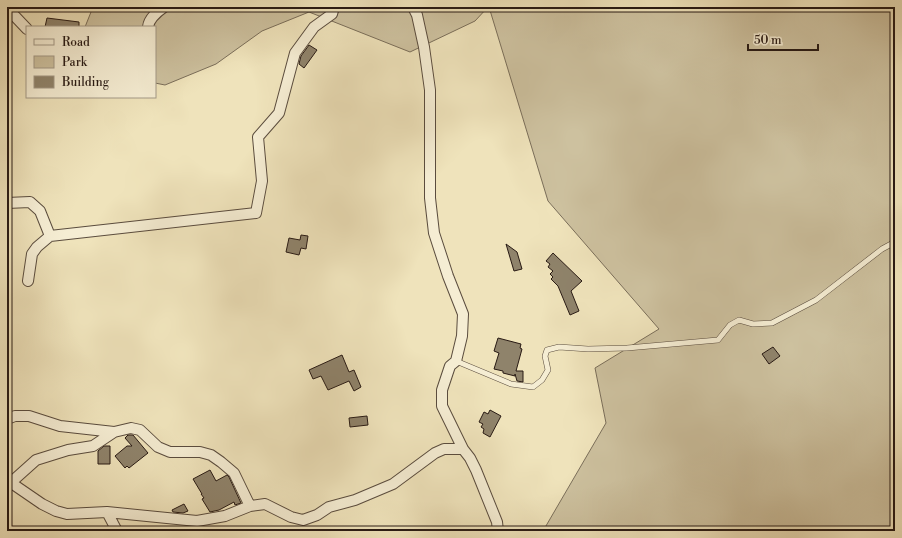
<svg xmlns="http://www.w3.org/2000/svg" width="902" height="538" font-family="'Libre Bodoni',serif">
<rect width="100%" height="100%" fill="#efe3bb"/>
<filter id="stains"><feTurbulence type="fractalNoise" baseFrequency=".005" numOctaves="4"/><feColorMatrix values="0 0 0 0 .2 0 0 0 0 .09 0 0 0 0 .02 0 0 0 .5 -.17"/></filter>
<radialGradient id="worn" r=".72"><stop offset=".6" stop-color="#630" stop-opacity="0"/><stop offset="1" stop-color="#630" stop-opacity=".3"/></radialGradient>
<!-- green -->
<path fill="#cdc19f" stroke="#7a6e5a" d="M93 7H488L475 21 410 52 309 12 262 31 216 64 165 85 155 83V27H85Z
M489 7H895V531H543L606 423 595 368 659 329 548 201Z"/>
<!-- building -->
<path fill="#8f836b" stroke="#281a14" d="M47 18 79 22V27H45Z
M309 45 317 50 304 68 299 64 301 56Z
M301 235 308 236 306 249 301 248 299 255 286 252 289 238 300 240Z
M506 244 517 252 522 269 514 271Z
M553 253 582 281 571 291 579 311 570 315 558 286 551 279 553 277 550 274 553 271 548 267 550 264 546 261Z
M498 338 521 344 520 348 522 349 516 371H523V382L517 381 515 374V376L503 373V371L494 369 499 353 494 351Z
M773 347 780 356 769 364 762 354Z
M342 355 349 372 354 370 361 387 354 391 349 381 328 390 321 376 313 379 309 370Z
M490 410 501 416 490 437 483 433 484 429 481 427 483 424 479 422 484 412 488 414Z
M367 416 368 425 350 427 349 418Z
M128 435H133L148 453 129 468 127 466 125 468 115 456 127 446H132L125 438Z
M104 446H110V464H98V451Z
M210 470 216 481 227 475 229 477 241 503 235 505 234 502 219 510 210 512 202 499 204 498 201 494H202L193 479Z
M184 504 188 511 183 513 173 512 172 510Z"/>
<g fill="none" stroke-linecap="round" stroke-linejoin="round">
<defs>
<path id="service" d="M456 361 511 384 533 387 542 380 548 370 545 356 547 350 559 347 588 349 627 348 718 340 730 325 739 320 753 324 772 323 816 300 882 249 895 242"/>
<path id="minor" d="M413 7 417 15 424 47 430 90V198L434 233 448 276 463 314 462 336 456 361 450 366 442 390V406L463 449 470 458 476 470 497 522 498 531
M7 8 27 29
M148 27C149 18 157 12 164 7
M7 203 30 202 40 211 50 236
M28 281 32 254 37 247 50 236 256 213 262 181 258 137 279 113 295 53 314 27 332 14 334 7
M7 419 15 416H29L60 426 114 432 131 428 140 430 158 447 170 452H200L211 455 221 462 234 473 250 506
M7 480 42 504 56 511 67 514 107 512
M7 486 36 460 68 450 93 446 114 432
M117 531 107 512 197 521 225 516 250 506 265 504 291 517 303 520 317 515 329 507 355 500 393 484 435 453 444 449H463"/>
</defs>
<!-- service casing -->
<use href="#service" stroke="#5a4c3e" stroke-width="6"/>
<!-- minor casing -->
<use href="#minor" stroke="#5a4c3e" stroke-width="12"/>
<!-- service -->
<use href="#service" stroke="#f5edd3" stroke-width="5"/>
<!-- minor -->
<use href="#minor" stroke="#f5edd3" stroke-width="10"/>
</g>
<!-- margin -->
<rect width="902" height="538" fill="none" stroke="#efe3bb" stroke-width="24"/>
<rect x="8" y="8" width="886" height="522" fill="none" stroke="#281a14" stroke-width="2"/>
<rect x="12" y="12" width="878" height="514" fill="none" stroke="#281a14"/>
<!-- legend -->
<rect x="26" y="26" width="130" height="72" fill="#f5edd3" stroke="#a39987"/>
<rect x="34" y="39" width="20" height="6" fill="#f5edd3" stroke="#a39987"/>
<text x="62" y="46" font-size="12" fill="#281a14">Road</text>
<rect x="34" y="56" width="20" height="12" fill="#cdc19f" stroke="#a39987"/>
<text x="62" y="66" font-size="12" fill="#281a14">Park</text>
<rect x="34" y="76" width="20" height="12" fill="#8f836b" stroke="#a39987"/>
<text x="62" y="86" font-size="12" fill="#281a14">Building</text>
<!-- scale -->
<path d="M748 44v6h70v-6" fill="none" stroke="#281a14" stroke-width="2"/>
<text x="754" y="44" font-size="12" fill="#281a14" stroke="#f5edd3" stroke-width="3" paint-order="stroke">50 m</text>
<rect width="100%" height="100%" filter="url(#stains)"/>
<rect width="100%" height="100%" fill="url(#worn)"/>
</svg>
